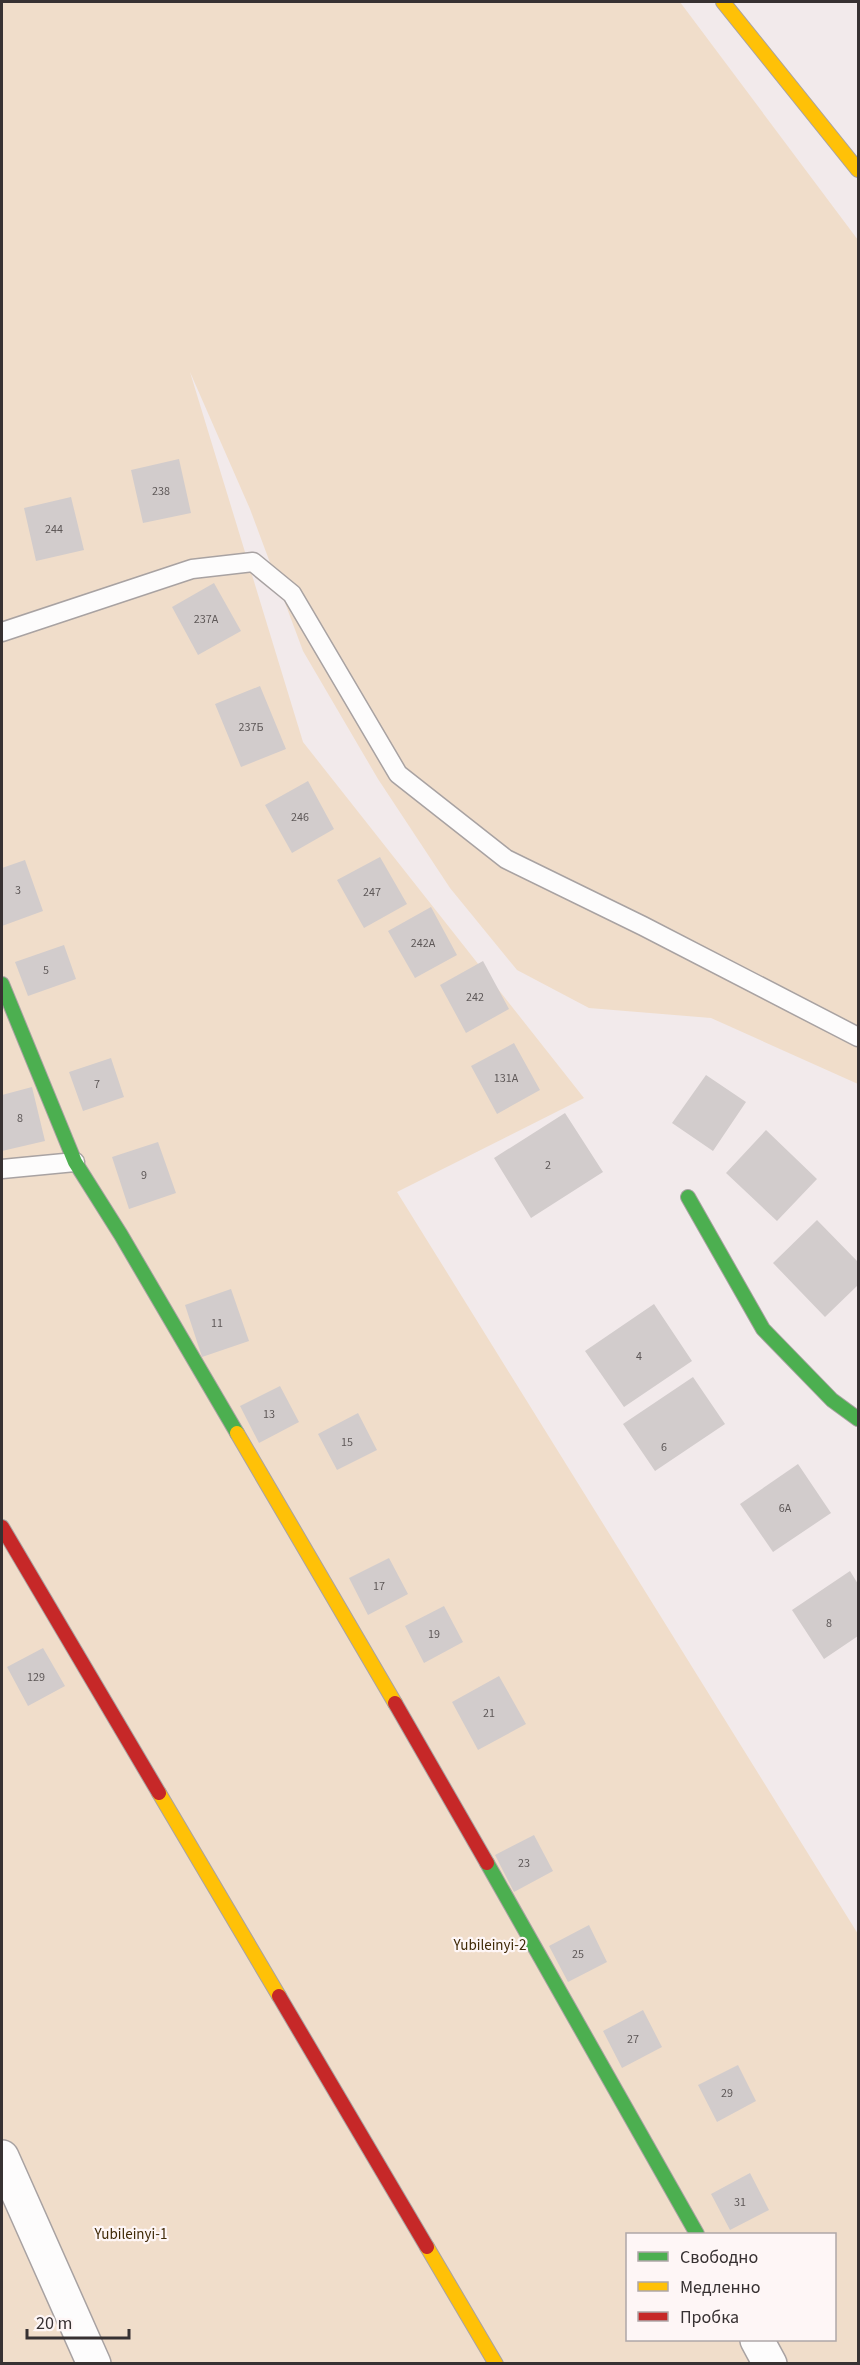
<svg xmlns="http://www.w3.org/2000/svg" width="860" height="2365" font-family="'Source Sans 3',sans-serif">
<rect width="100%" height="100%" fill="#f2eaeb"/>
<!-- green -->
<path fill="#f0ddca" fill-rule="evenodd" d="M2 2H680L858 240V1084L711 1018 589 1008 517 970 450 888 378 779 303 651 250 509 190 372 303 742 584 1098 397 1192 858 1934V2363L2 2364ZM628 2234H834V2340H628Z"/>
<!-- building -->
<path fill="#d2cccc" d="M179 459 191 513 143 523 131 470Z
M71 497 84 550 36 561 24 508Z
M214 583 241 631 198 655 172 607Z
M260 686 286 749 241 767 215 704Z
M308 781 334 829 292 853 265 805Z
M380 857 407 904 364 928 337 880Z
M25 860 43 911 2 926V868Z
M431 907 457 955 415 978 388 931Z
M64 945 76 979 28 996 15 962Z
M483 961 509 1009 466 1033 440 985Z
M514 1043 540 1090 497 1114 471 1066Z
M111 1058 124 1097 83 1111 69 1072Z
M706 1075 746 1102 713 1151 672 1123Z
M32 1087 45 1141 2 1151V1095Z
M565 1113 603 1172 531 1218 494 1158Z
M766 1130 817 1179 777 1221 726 1173Z
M158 1142 176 1193 129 1209 112 1157Z
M817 1220 858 1262V1285L825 1317 773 1263Z
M231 1289 249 1341 202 1357 185 1305Z
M654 1304 692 1361 624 1407 585 1351Z
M693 1377 725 1424 655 1471 623 1424Z
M280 1386 299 1422 259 1443 240 1406Z
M358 1413 377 1450 337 1470 318 1434Z
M798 1464 831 1513 773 1552 740 1504Z
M389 1558 408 1594 368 1615 349 1578Z
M850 1571 858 1584V1636L824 1659 792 1610Z
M444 1606 463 1642 424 1663 405 1626Z
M43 1648 65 1686 28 1706 7 1667Z
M499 1676 526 1724 478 1750 452 1702Z
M534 1835 553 1871 514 1892 495 1855Z
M589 1925 607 1962 568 1982 549 1946Z
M643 2010 662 2047 622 2068 603 2031Z
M738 2065 756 2101 717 2122 698 2085Z
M750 2173 769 2210 730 2230 711 2194Z"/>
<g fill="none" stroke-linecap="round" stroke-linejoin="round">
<defs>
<path id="lane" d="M2 632 192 569 253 562 292 594 398 774 506 859 643 926 858 1037
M2 1169 75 1162"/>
<path id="street" d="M2 2157 94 2364
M757 2340 770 2364"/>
<path id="fast" d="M2 984 75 1162 121 1235 237 1433
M688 1197 763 1329 832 1400 858 1419
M487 1863 697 2234"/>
<path id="slow" d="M723 2 858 170
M237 1433 395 1703
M159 1793 279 1996
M427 2247 496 2364"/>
<path id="jam" d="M2 1527 159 1793
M395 1703 487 1863
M279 1996 427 2247"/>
</defs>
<!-- lane casing -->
<use href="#lane" stroke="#a8a2a2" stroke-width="21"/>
<!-- street casing -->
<use href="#street" stroke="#a8a2a2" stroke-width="36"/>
<!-- fast casing -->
<use href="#fast" stroke="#a8a2a2" stroke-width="16"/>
<!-- slow casing -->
<use href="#slow" stroke="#a8a2a2" stroke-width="16"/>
<!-- jam casing -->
<use href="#jam" stroke="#a8a2a2" stroke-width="16"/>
<!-- lane -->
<use href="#lane" stroke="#fdfcfc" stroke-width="18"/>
<!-- street -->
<use href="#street" stroke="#fdfcfc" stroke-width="33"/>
<!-- fast -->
<use href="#fast" stroke="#4caf50" stroke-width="14"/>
<!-- slow -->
<use href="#slow" stroke="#ffc107" stroke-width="14"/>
<!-- jam -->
<use href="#jam" stroke="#c62828" stroke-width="14"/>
</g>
<g text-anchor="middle" stroke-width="4.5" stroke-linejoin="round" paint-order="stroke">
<!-- number labels -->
<g font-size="12" fill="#5e5858">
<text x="161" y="495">238</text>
<text x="54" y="533">244</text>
<text x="206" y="623">237А</text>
<text x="251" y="731">237Б</text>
<text x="300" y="821">246</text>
<text x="18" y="894">3</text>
<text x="372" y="896">247</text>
<text x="423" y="947">242А</text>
<text x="46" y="974">5</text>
<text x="475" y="1001">242</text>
<text x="506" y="1082">131А</text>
<text x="97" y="1088">7</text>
<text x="20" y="1122">8</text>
<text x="548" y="1169">2</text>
<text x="144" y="1179">9</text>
<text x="217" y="1327">11</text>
<text x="639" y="1360">4</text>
<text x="269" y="1418">13</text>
<text x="347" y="1446">15</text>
<text x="664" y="1451">6</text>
<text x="785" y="1512">6А</text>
<text x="379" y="1590">17</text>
<text x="829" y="1627">8</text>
<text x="434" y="1638">19</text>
<text x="36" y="1681">129</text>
<text x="489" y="1717">21</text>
<text x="524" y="1867">23</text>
<text x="578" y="1958">25</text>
<text x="633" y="2043">27</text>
<text x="727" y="2097">29</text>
<text x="740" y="2206">31</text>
</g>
<!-- park labels -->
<g font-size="15" fill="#402a07" stroke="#fef6f6">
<text x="490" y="1950">Yubileinyi-2</text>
<text x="131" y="2239">Yubileinyi-1</text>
</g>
</g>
<!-- border -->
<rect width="860" height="2365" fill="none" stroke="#373132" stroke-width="6"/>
<!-- legend -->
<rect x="626" y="2233" width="210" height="108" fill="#fef6f6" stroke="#aea7a8" stroke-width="1.5"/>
<rect x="638" y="2252" width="30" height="9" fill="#4caf50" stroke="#aea7a8" stroke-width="1.5"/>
<text x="680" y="2263" font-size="18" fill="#373132">Свободно</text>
<rect x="638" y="2282" width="30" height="9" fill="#ffc107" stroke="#aea7a8" stroke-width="1.5"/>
<text x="680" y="2293" font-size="18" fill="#373132">Медленно</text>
<rect x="638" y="2312" width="30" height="9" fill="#c62828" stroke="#aea7a8" stroke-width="1.5"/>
<text x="680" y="2323" font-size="18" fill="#373132">Пробка</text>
<!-- scale -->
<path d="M27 2329v9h102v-9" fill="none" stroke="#373132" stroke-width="3"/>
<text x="36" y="2329" font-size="18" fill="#373132" stroke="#fef6f6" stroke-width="4.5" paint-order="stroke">20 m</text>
</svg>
